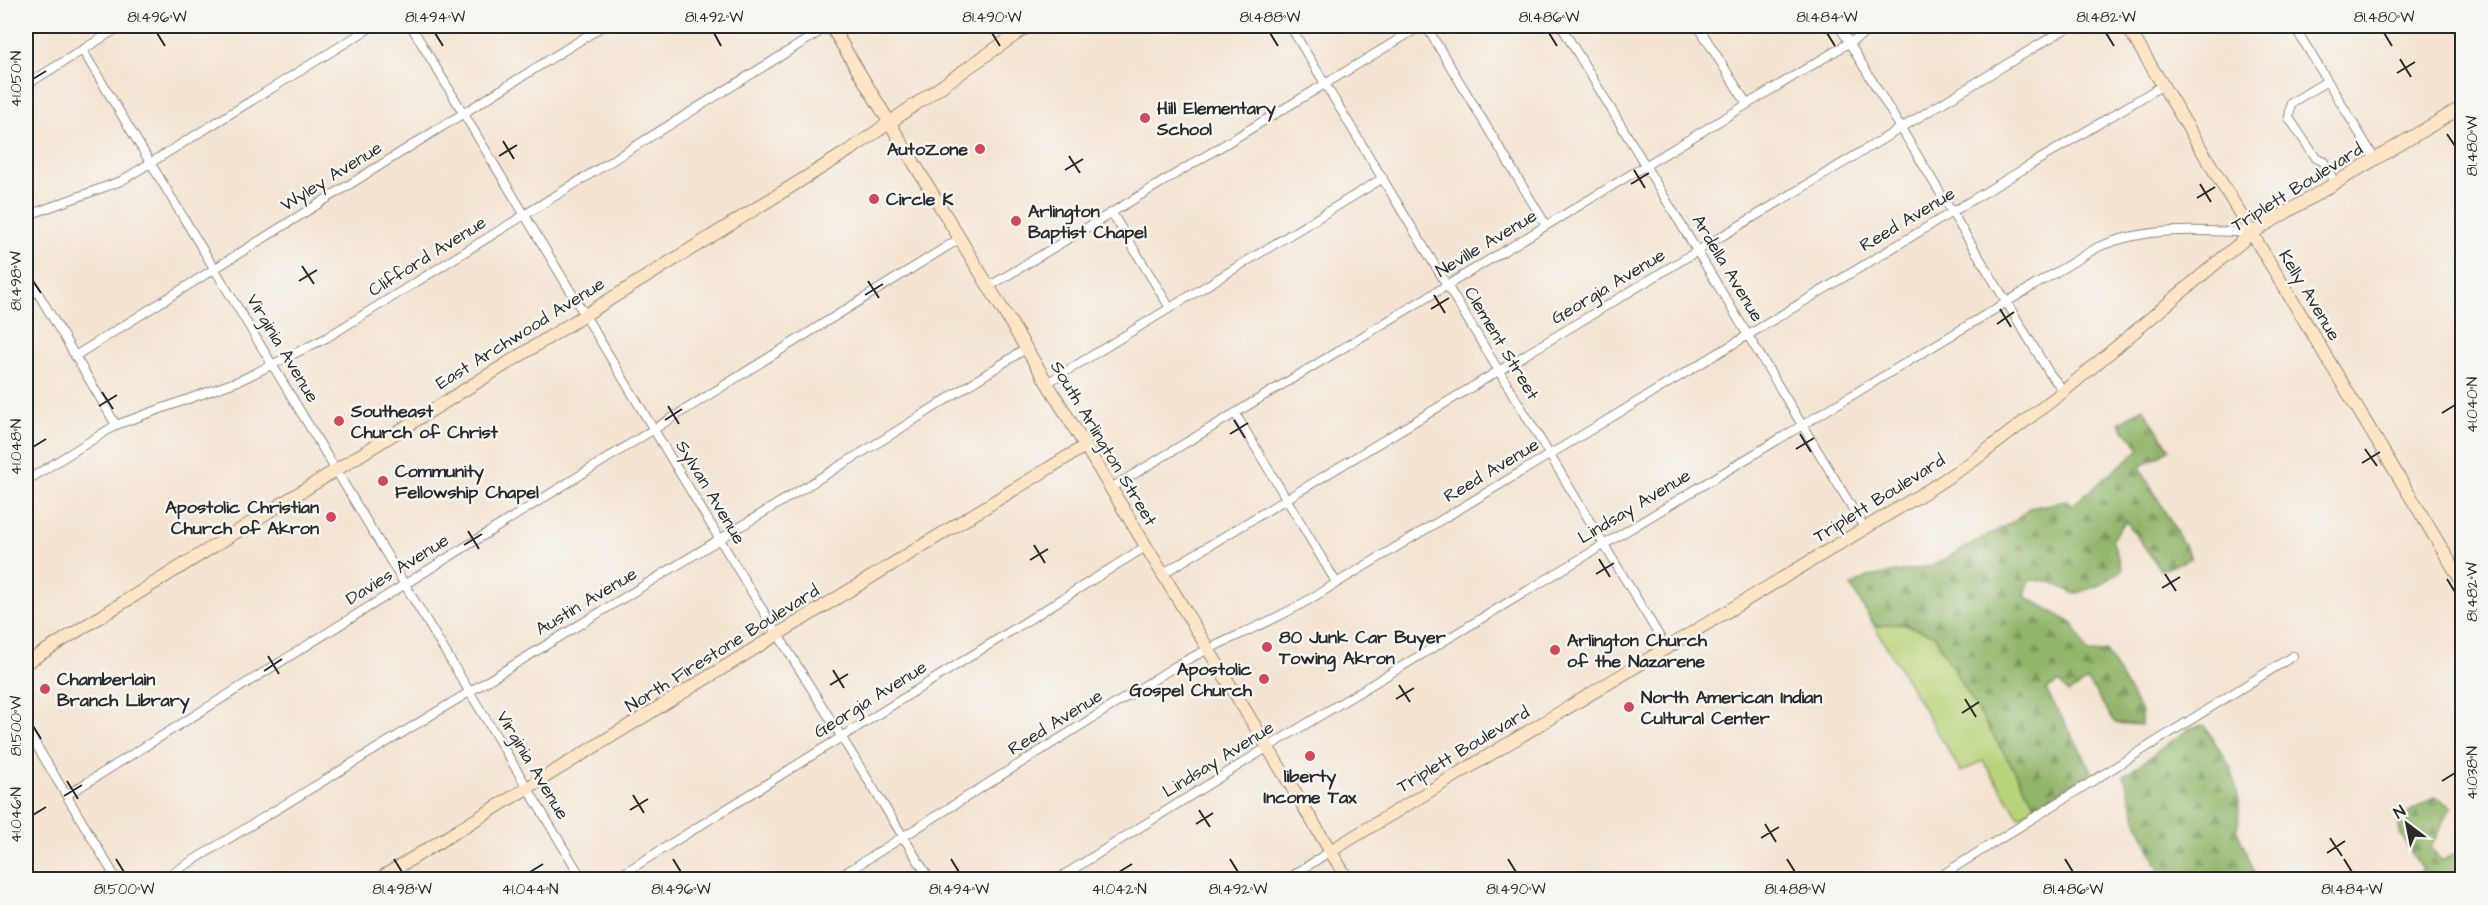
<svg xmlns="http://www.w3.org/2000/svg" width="2488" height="905" font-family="'Architects Daughter',sans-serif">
<defs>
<pattern id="forest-firs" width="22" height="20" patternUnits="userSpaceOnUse" patternTransform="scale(1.5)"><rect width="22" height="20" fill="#92b66a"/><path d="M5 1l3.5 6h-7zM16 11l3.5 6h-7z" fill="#779457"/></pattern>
</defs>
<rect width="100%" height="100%" fill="#f6f6f2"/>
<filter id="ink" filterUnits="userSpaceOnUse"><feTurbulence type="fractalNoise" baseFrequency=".0167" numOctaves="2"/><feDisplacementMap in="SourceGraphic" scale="12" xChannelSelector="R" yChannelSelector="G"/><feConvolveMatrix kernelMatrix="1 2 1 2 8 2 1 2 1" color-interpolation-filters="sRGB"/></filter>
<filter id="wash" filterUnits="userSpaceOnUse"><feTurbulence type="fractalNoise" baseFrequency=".008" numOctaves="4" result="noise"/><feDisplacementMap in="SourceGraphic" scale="24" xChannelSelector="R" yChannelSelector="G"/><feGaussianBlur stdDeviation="1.35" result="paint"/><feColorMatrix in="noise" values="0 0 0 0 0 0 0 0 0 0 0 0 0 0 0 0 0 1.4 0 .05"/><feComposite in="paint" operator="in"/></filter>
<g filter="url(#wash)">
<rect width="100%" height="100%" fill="#f4e4d1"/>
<!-- green -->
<path fill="#b9d47a" stroke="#728052" stroke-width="1.5" d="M1898 623 1934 634C1965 693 2002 748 2036 806L2019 817 1983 761 1961 772 1875 627Z"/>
<!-- forest -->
<path fill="url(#forest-firs)" stroke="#5e704a" stroke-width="1.5" d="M2143 408 2170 449 2140 467 2191 558 2161 570 2126 521 2112 539 2122 570 2102 584 2075 594 2049 581 2029 580 2025 596 2073 624 2088 654 2106 651 2141 712V725L2115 723 2088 681 2068 693 2060 682 2046 690 2093 772 2036 806C2002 748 1965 693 1934 634L1898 623 1875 627 1851 586 1868 577 1932 566 2016 520 2029 508 2067 501 2071 506 2140 449 2119 423Z
M2204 725 2231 768 2239 801 2238 832 2257 879H2163L2137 821 2124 776 2190 728Z
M2435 797 2451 807 2431 847 2441 861 2462 850V869L2445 879H2414L2422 869 2399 832V818Z"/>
</g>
<g filter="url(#ink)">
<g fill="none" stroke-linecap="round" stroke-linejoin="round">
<defs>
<path id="street" d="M411 26 746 583 930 880
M1290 26 1666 647
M1426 26 1546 225
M1561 26 1865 529
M1698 26 1747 104
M1839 26 2050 374 2064 391
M2294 26 2375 159
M2456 26 2462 37
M83 51 583 880
M2327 81 2291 103 2289 118 2316 158 2324 162 2335 183
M26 85 121 26
M1112 213 1170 308
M26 216 121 181 373 26
M26 273 116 425
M990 286 1421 26
M75 356 603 26
M1047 383 1383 178
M1235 413 1336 582
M26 481 116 425 241 380 326 338 829 26
M1111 488 1877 26
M1162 574 2070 26
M26 728 117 880
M67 795 959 239
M161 880 889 436 1027 348
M613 880 1145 547
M834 880 1174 667C1217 642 1263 627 1305 602L2163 85
M1056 880 1268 747 2098 247C2147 226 2200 230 2252 233
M1286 880 1332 850
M1934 880 2293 656"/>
<path id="secondary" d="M831 26 1348 880
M2127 26 2462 582
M26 663 853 148 1028 26
M1332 850 1930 489 1973 461 2064 391 2252 233 2462 107
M377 880 1085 446"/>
</defs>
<!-- street casing -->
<use href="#street" stroke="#90887e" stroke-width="10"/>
<!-- secondary casing -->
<use href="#secondary" stroke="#90887e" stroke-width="14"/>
<!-- street -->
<use href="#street" stroke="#fff" stroke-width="8"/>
<!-- secondary -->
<use href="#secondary" stroke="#fde5c5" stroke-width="12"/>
</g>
</g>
<!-- ticks -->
<path fill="none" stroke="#2b2b2b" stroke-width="2" d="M157 33 165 46M435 33 443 46M714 33 721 46M992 33 1000 46M1270 33 1278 46M1549 33 1557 46M1827 33 1835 46M2106 33 2114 46M2384 33 2392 46M2400 59 2411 77M2397 73 2415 62M33 79 46 71M2447 134 2455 146M503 141 514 159M499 156 517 145M1069 156 1080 173M1065 170 1083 159M1634 170 1645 188M1631 184 1649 173M2200 184 2211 202M2197 198 2215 187M302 266 314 284M33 281 41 293M299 281 317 270M868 281 879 298M865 295 883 284M1434 295 1445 313M1431 309 1449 298M2000 309 2011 327M1997 324 2014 312M102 392 113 409M99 406 117 395M668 406 679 424M2442 413 2455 405M665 420 682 409M1234 420 1245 438M1230 434 1248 423M1800 434 1811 452M33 447 46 439M1796 449 1814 438M2365 449 2377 466M2362 463 2380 452M468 531 479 549M464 545 482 534M1034 545 1045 563M1599 559 1610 577M1030 560 1048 549M1596 574 1614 563M2165 574 2176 591M2447 579 2455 592M2162 588 2180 577M268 656 279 674M833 670 844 688M264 671 282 659M830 685 848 674M1399 685 1410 702M1396 699 1414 688M1965 699 1976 717M1962 713 1979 702M33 726 41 739M67 781 78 799M2442 781 2455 773M633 795 644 813M64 796 82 785M630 810 648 799M1199 810 1210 827M33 815 46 807M1196 824 1213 813M1765 824 1776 842M1761 838 1779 827M2330 838 2342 856M2327 853 2345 841M116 859 124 872M394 859 402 872M673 859 681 872M951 859 959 872M1230 859 1238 872M1508 859 1516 872M1787 859 1795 872M2065 859 2073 872M2344 859 2352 872M530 872 543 864M1119 872 1132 864"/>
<!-- markers -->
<g fill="#d1495b" stroke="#f6f6f2" stroke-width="2">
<circle cx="1145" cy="118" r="6"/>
<circle cx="980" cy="149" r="6"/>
<circle cx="874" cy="199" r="6"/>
<circle cx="1016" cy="221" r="6"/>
<circle cx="339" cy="421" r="6"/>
<circle cx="383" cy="481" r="6"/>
<circle cx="331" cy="517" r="6"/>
<circle cx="1267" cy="647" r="6"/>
<circle cx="1555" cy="650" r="6"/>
<circle cx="1264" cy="679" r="6"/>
<circle cx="45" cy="689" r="6"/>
<circle cx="1629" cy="707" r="6"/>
<circle cx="1310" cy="756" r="6"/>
</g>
<g text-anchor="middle" stroke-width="5" stroke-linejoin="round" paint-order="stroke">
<!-- poi labels -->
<g font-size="18" font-weight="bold" fill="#2b2b2b" stroke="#f6f6f2" text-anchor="start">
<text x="1157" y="114">Hill Elementary<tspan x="1157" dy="21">School</tspan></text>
<text x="968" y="155" text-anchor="end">AutoZone</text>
<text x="886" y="205">Circle K</text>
<text x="1028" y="217">Arlington<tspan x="1028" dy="21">Baptist Chapel</tspan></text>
<text x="351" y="417">Southeast<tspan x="351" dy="21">Church of Christ</tspan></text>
<text x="395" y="477">Community<tspan x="395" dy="21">Fellowship Chapel</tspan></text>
<text x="319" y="513" text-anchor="end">Apostolic Christian<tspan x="319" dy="21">Church of Akron</tspan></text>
<text x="1279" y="643">80 Junk Car Buyer<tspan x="1279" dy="21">Towing Akron</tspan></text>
<text x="1567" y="646">Arlington Church<tspan x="1567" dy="21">of the Nazarene</tspan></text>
<text x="1252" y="675" text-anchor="end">Apostolic<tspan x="1252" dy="21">Gospel Church</tspan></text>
<text x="57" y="685">Chamberlain<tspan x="57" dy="21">Branch Library</tspan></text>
<text x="1641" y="703">North American Indian<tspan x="1641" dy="21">Cultural Center</tspan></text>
<text x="1310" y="782" text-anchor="middle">liberty<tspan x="1310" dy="21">Income Tax</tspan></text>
</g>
<!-- street labels -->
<g font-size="18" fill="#2b2b2b" stroke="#f6f6f2">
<text transform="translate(331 176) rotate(-32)" y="6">Wyley Avenue</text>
<text transform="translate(2297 187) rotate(-32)" y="6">Triplett Boulevard</text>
<text transform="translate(1907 219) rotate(-31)" y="6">Reed Avenue</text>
<text transform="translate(1486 243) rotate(-31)" y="6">Neville Avenue</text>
<text transform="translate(427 256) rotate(-32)" y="6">Clifford Avenue</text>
<text transform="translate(1728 268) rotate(59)" y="6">Ardella Avenue</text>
<text transform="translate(1608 286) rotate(-31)" y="6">Georgia Avenue</text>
<text transform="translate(2310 295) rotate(59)" y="6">Kelly Avenue</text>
<text transform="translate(520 333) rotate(-32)" y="6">East Archwood Avenue</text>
<text transform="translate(1502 343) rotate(59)" y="6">Clement Street</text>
<text transform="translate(283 348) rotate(59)" y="6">Virginia Avenue</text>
<text transform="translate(1104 443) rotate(59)" y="6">South Arlington Street</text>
<text transform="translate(1491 470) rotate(-31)" y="6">Reed Avenue</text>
<text transform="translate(711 492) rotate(59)" y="6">Sylvan Avenue</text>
<text transform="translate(1879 498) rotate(-32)" y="6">Triplett Boulevard</text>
<text transform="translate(1634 506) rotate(-31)" y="6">Lindsay Avenue</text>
<text transform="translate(397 569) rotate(-32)" y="6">Davies Avenue</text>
<text transform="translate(586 601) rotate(-31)" y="6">Austin Avenue</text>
<text transform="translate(722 648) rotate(-32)" y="6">North Firestone Boulevard</text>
<text transform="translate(870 699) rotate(-32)" y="6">Georgia Avenue</text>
<text transform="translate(1055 722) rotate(-32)" y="6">Reed Avenue</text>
<text transform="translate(1463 749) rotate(-31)" y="6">Triplett Boulevard</text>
<text transform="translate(1218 759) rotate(-32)" y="6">Lindsay Avenue</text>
<text transform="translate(533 765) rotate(59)" y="6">Virginia Avenue</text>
</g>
</g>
<!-- margin -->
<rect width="2488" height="905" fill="none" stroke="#f6f6f2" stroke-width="66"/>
<!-- north arrow -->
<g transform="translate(2407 824) rotate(328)" stroke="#f6f6f2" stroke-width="4.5" paint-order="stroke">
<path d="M0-4.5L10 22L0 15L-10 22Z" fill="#2b2b2b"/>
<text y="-9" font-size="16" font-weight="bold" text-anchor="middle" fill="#2b2b2b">N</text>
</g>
<rect x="33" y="33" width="2422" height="839" fill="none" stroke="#2b2b2b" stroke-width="2"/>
<g font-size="15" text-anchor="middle" fill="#2b2b2b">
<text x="157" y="22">81.496°W</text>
<text x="435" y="22">81.494°W</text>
<text x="714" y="22">81.492°W</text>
<text x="992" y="22">81.490°W</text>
<text x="1270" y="22">81.488°W</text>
<text x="1549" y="22">81.486°W</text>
<text x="1827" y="22">81.484°W</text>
<text x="2106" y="22">81.482°W</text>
<text x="2384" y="22">81.480°W</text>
<text transform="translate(16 79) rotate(-90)" y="5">41.050°N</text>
<text transform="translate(2472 146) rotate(-90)" y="5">81.480°W</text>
<text transform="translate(16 281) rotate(-90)" y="5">81.498°W</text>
<text transform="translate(2472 405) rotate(-90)" y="5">41.040°N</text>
<text transform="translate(16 447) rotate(-90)" y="5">41.048°N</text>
<text transform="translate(2472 592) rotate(-90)" y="5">81.482°W</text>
<text transform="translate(16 726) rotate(-90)" y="5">81.500°W</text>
<text transform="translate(2472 773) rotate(-90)" y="5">41.038°N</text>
<text transform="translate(16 815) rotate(-90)" y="5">41.046°N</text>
<text x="124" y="894">81.500°W</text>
<text x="402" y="894">81.498°W</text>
<text x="530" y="894">41.044°N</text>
<text x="681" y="894">81.496°W</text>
<text x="959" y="894">81.494°W</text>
<text x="1119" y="894">41.042°N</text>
<text x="1238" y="894">81.492°W</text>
<text x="1516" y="894">81.490°W</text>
<text x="1795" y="894">81.488°W</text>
<text x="2073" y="894">81.486°W</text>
<text x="2352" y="894">81.484°W</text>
</g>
</svg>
